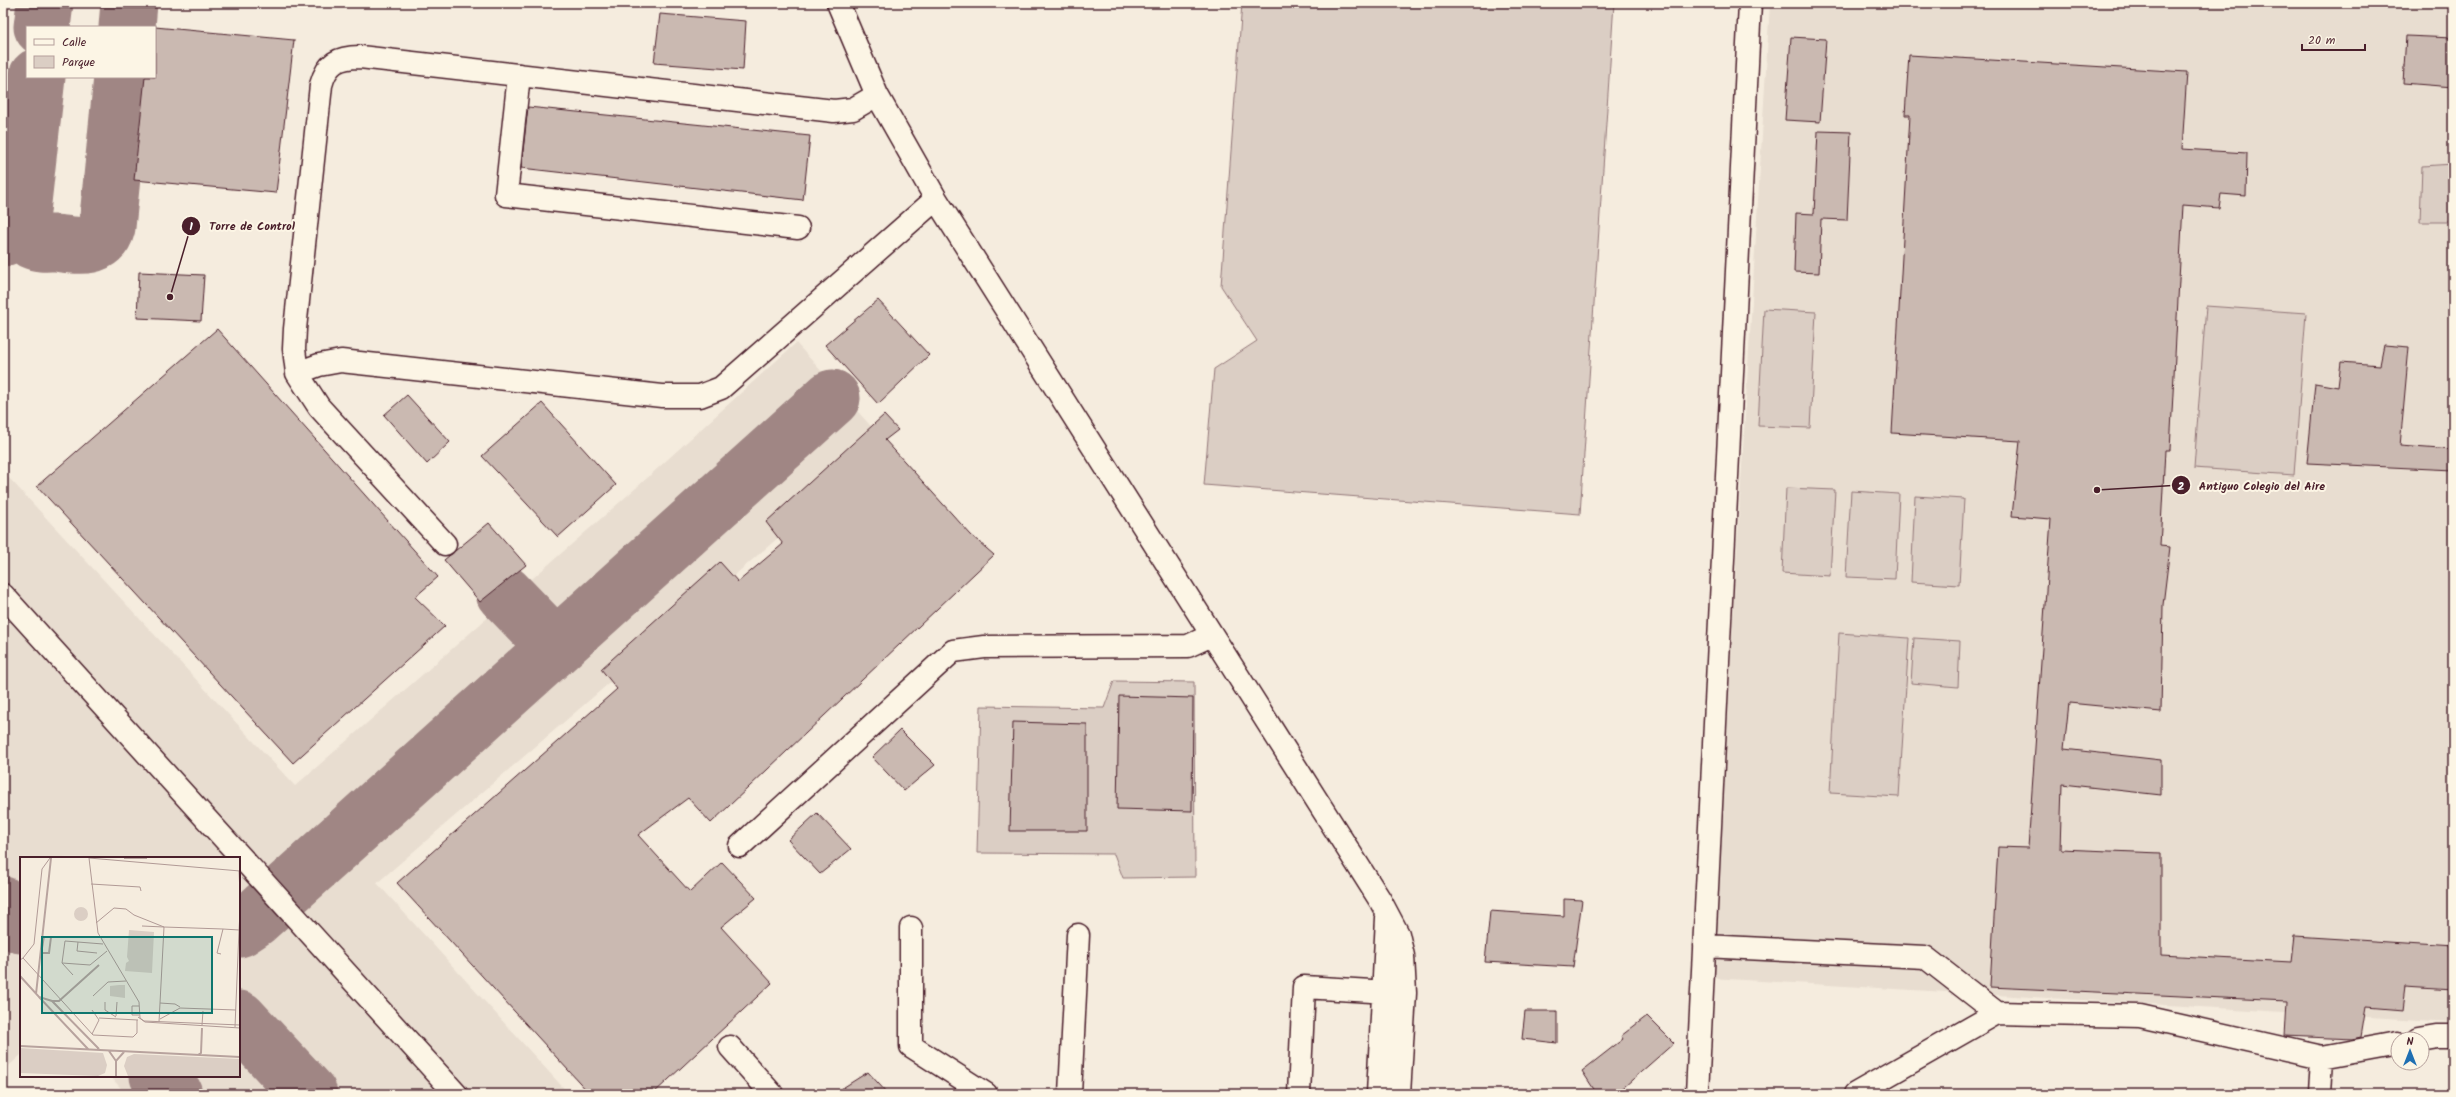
<svg xmlns="http://www.w3.org/2000/svg" width="2456" height="1097" font-family="Kalam,sans-serif">
<rect width="100%" height="100%" fill="#f5ecde"/>
<filter id="ink" filterUnits="userSpaceOnUse"><feTurbulence type="fractalNoise" baseFrequency=".025" numOctaves="2"/><feDisplacementMap in="SourceGraphic" scale="8" xChannelSelector="R" yChannelSelector="G"/><feConvolveMatrix kernelMatrix="1 2 1 2 8 2 1 2 1" color-interpolation-filters="sRGB"/></filter>
<g filter="url(#ink)">
<!-- built -->
<path fill="#e8ddd0" d="M1770 3H2453V1022L1711 978Z
M796 343 887 444 377 883 569 1094H126L110 1076H239V858H21V1055L3 1071V475L10 479 295 786 636 488Z"/>
<!-- green -->
<path fill="#dbcec4" stroke="#927678" d="M1242 3H1614L1580 514 1204 485 1214 369 1257 341 1221 286Z
M2453 164 2450 222H2420L2422 166Z
M2206 306 2306 313 2294 475 2194 468Z
M1764 309 1816 312 1810 428 1758 426Z
M1786 488 1835 490 1830 576 1782 573Z
M1851 491 1899 494 1895 579 1846 577Z
M1915 496 1964 499 1959 585 1911 582Z
M1839 633 1909 638 1899 797 1830 793Z
M1914 638 1960 641 1958 687 1911 683Z
M1114 681 1194 682 1195 877 1123 878 1114 854 977 853 981 706 1104 708Z"/>
<g fill="none" stroke-linecap="round" stroke-linejoin="round">
<!-- taxiway -->
<path stroke="#a08684" stroke-width="57" d="M42 27 45 3
M127 27 129 3
M21 220C22 229 25 236 33 241 39 244 48 243 55 243 74 245 101 252 107 227L122 77
M3 238 15 233 21 220 37 77
M504 593 556 647
M3 905 21 925
M239 929 254 919 832 398
M239 1019 309 1094
M158 1076 174 1094"/>
</g>
<!-- building -->
<path fill="#cab9b1" stroke="#4a1f2b" d="M660 14 746 21 743 70 654 63Z
M155 27 294 40 276 193 134 180 145 77H155Z
M2406 36 2453 38V87L2403 83Z
M1791 37 1826 39 1820 122 1785 120Z
M1909 55 2187 72 2182 149 2247 153 2246 196 2221 194 2219 208 2183 205 2170 450H2165L2160 546 2170 547 2163 605 2161 712 2069 703 2064 749 2161 760V795L2062 784 2060 849 2161 853V955L2291 962 2294 936 2453 946V990L2406 987 2403 1010 2366 1007 2361 1037 2352 1039 2285 1036 2287 1001 1990 987 1998 847 2028 848 2051 519 2012 516 2020 441 1892 433 1910 115H1905Z
M528 107 810 136 803 200 521 168Z
M1818 131 1851 132 1847 220 1821 219 1819 273 1794 272 1796 213 1814 214Z
M139 272 204 275 201 321 137 318Z
M878 300 929 355 878 404 825 345Z
M217 329 438 577 415 597 445 626 293 763 37 486Z
M2384 345 2409 347 2400 446 2453 450V470L2307 463 2315 383 2338 387 2341 362 2380 365Z
M407 395 450 442 427 464 384 415Z
M542 403 616 485 558 537 482 456Z
M884 415 898 430 885 440 971 535 994 555 711 823 688 798 638 835 690 892 722 862 756 898 721 927 772 983 653 1094H590L397 883 617 689 601 669 720 562 738 582 783 544 766 522Z
M489 523 526 565 480 602 444 560Z
M1119 696 1193 698 1192 811 1117 809Z
M1013 722 1087 724V831H1010Z
M900 730 935 765 904 791 872 757Z
M817 813 851 849 820 874 788 840Z
M1564 899 1582 900 1573 967 1485 962 1490 911 1564 916Z
M1525 1011H1557V1043L1522 1039Z
M1647 1016 1674 1043 1616 1094H1597L1582 1071 1623 1039 1621 1036Z
M868 1072 888 1094H833Z"/>
<g fill="none" stroke-linecap="round" stroke-linejoin="round">
<defs>
<path id="minor" d="M838 3 877 95 936 199 1380 900 1398 934 1403 956 1405 993 1399 1094
M519 75 506 195 798 228
M297 373 294 349 295 329 321 85C327 63 338 57 360 57L834 111 853 109 877 95
M445 544 319 407 297 373 319 365 341 361 662 396H700L721 388 936 199
M3 595 456 1094
M740 846 953 651 984 647 1188 646 1212 635
M911 928V1046L986 1094
M1704 946 1925 957 1997 1013
M2419 1039 2437 1036H2453
M730 1047 772 1094
M1070 1094 1078 935
M1299 1094 1304 987 1405 993
M1378 1094 1387 918
M1697 1094 1750 3
M1855 1094 1997 1013 2140 1016 2322 1057 2398 1043
M2320 1094 2322 1057"/>
</defs>
<!-- minor casing -->
<use href="#minor" stroke="#4a1f2b" stroke-width="25"/>
<!-- minor -->
<use href="#minor" stroke="#fcf5e5" stroke-width="22"/>
</g>
</g>
<!-- overview -->
<g transform="translate(20 857)">
<rect width="220" height="220" fill="#f5ecde"/>
<path d="M54 57a7 7 0 1 1 14 0a7 7 0 1 1-14 0ZM109 73 134 75 132 116 105 114 106 106 109 104 107 100ZM99 128H105V141L90 139V129ZM0 191 83 196 87 208 85 216 78 219 0 216ZM114 197 220 202V219H108L104 209 107 200Z" fill="#dbcec4"/>
<path fill="none" stroke="#b8a39e" stroke-width="2" d="M104 1H127M23 96H29L31 80H25M21 97 24 79M0 119 19 140 32 144 79 192M16 137 31 1M19 140 68 192M32 144H39L79 108M0 189 220 200M89 194 96 204 104 195M178 198 181 196 182 171M96 219V204"/>
<path fill="none" stroke="#b19a96" stroke-width="1" d="M219 14 220 37M220 14 69 1 78 76 119 145 120 161 124 164 220 168M71 27 120 30 121 34M76 66 94 51 106 52 114 58 144 70 203 72M122 69 144 70 139 165M219 73 220 55M58 85 57 94 77 96M201 97 197 96 203 72 219 73 215 170M3 101 14 87 22 12 30 1M0 103 3 101 73 178 113 180 117 176V163M42 106 45 84 83 87M53 118 42 106 70 108 87 94M73 139 88 125 106 124M85 145V153L96 160M140 146 155 147 160 150M119 158H112V149H119M96 159 97 145M118 160 125 165 220 171M79 161 118 163M140 162 160 151 216 153M182 168 183 154M72 177 79 163 72 153"/>
<path fill="#0f766e" fill-opacity="0.15" stroke="#0f766e" stroke-width="2" d="M22 80H192V156H22Z"/>
<rect width="220" height="220" fill="none" stroke="#4a1f2b" stroke-width="2"/>
</g>
<!-- callouts -->
<path fill="none" stroke="#4a1f2b" stroke-width="1.5" d="M170 297L191 226M2097 490L2181 485"/>
<g fill="#4a1f2b" stroke="#fcf5e5" stroke-width="1.5">
<circle cx="170" cy="297" r="4"/>
<circle cx="2097" cy="490" r="4"/>
<circle cx="191" cy="226" r="10"/>
<circle cx="2181" cy="485" r="10"/>
</g>
<g font-size="12" text-anchor="middle" font-weight="bold" fill="#fff">
<text x="191" y="230">1</text>
<text x="2181" y="490">2</text>
</g>
<g font-size="12" text-anchor="middle" font-weight="bold" fill="#4a1f2b" stroke="#fcf5e5" stroke-width="4" stroke-linejoin="round" paint-order="stroke">
<text x="252" y="230">Torre de Control</text>
<text x="2262" y="490">Antiguo Colegio del Aire</text>
</g>
<!-- margin -->
<rect width="2456" height="1097" fill="none" stroke="#fcf5e5" stroke-width="16"/>
<rect x="8" y="8" width="2440" height="1081" fill="none" stroke="#4a1f2b" stroke-width="1.5" filter="url(#ink)"/>
<!-- legend -->
<rect x="26" y="26" width="130" height="52" fill="#fcf5e5" stroke="#b59f9b"/>
<rect x="34" y="39" width="20" height="6" fill="#fcf5e5" stroke="#b59f9b"/>
<text x="62" y="46" font-size="12" fill="#4a1f2b">Calle</text>
<rect x="34" y="56" width="20" height="12" fill="#dbcec4" stroke="#b59f9b"/>
<text x="62" y="66" font-size="12" fill="#4a1f2b">Parque</text>
<!-- north arrow -->
<g transform="translate(2410 1051)"><circle r="19" fill="#fcf5e5" stroke="#b59f9b"/>
<path d="M0-3L7 15L0 10L-7 15Z" fill="#1f6fb2"/>
<text y="-6" font-size="11" font-weight="bold" text-anchor="middle" fill="#4a1f2b">N</text>
</g>
<!-- scale -->
<path d="M2302 44v6h63v-6" fill="none" stroke="#4a1f2b" stroke-width="2"/>
<text x="2308" y="44" font-size="12" fill="#4a1f2b" stroke="#fcf5e5" stroke-width="3" paint-order="stroke">20 m</text>
</svg>
